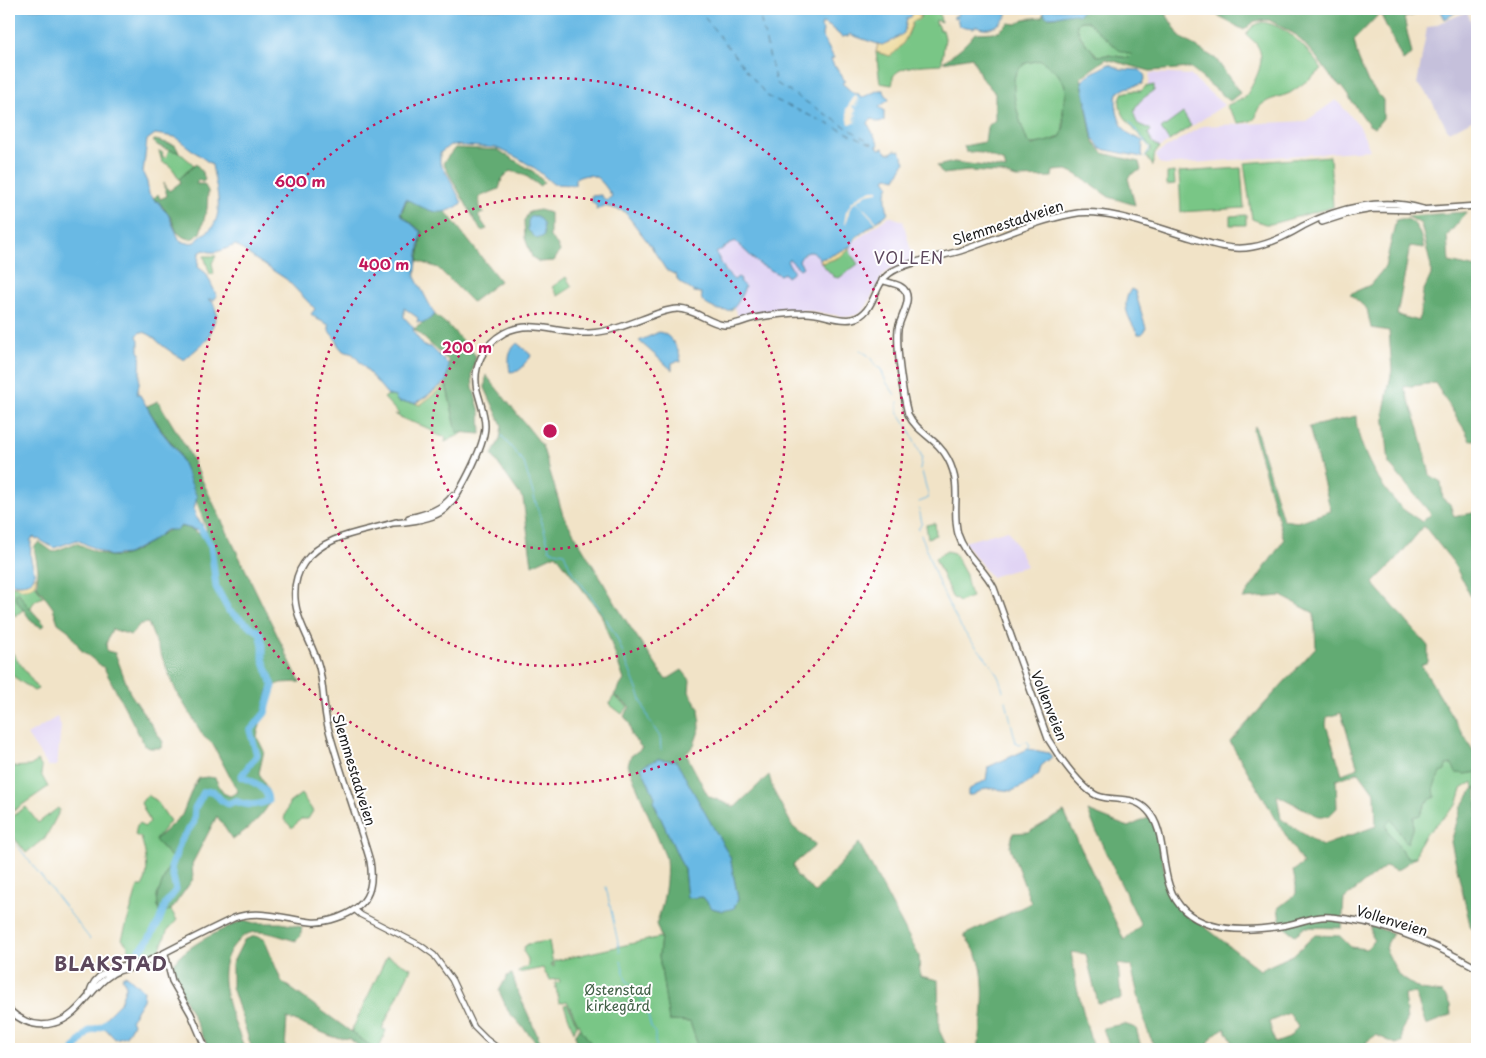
<svg xmlns="http://www.w3.org/2000/svg" width="1486" height="1058" font-family="'Playpen Sans',sans-serif">
<rect width="100%" height="100%" fill="#fff"/>
<filter id="ink" filterUnits="userSpaceOnUse"><feTurbulence type="fractalNoise" baseFrequency=".02" numOctaves="2"/><feDisplacementMap in="SourceGraphic" scale="10" xChannelSelector="R" yChannelSelector="G"/><feConvolveMatrix kernelMatrix="1 2 1 2 8 2 1 2 1" color-interpolation-filters="sRGB"/></filter>
<filter id="wash" filterUnits="userSpaceOnUse"><feTurbulence type="fractalNoise" baseFrequency=".0096" numOctaves="4" result="noise"/><feDisplacementMap in="SourceGraphic" scale="20" xChannelSelector="R" yChannelSelector="G"/><feGaussianBlur stdDeviation="1.12" result="paint"/><feColorMatrix in="noise" values="0 0 0 0 0 0 0 0 0 0 0 0 0 0 0 0 0 1.4 0 .05"/><feComposite in="paint" operator="in"/></filter>
<g filter="url(#wash)">
<rect width="100%" height="100%" fill="#f1e3c7"/>
<!-- built -->
<path fill="#e1d4f4" d="M1150 73 1190 75 1224 105 1155 151 1119 98 1124 93 1142 90 1149 84Z
M1336 100 1359 125 1370 150 1164 165 1158 162 1156 154 1202 126 1306 121Z
M889 216 903 221 914 262 892 268 883 275 866 307 859 314 848 317 805 310 740 319 734 308 745 287 739 282 738 277 734 280 728 274 715 253 735 241 759 264 787 260 790 259 800 269 799 261 801 257 816 247 829 260Z
M1008 530 1027 566 991 577 964 542Z
M57 717 61 726 57 766H48L27 735Z"/>
<!-- industrial -->
<path fill="#c5c0db" d="M1467 12 1477 36V117L1449 132 1427 93 1417 84 1427 28Z"/>
<!-- green -->
<path fill="#79c686" stroke="#4a7151" d="M922 9H939L941 22 936 20V23L940 30H943L945 38 942 61 941 64C929 65 899 64 893 77 893 78 893 84 892 85L880 83 876 52 886 55 908 35 913 21 920 18Z
M1081 21H1087L1132 55 1129 58 1108 55 1098 56C1090 47 1077 37 1077 24Z
M1262 22C1287 25 1309 50 1322 70 1311 77 1301 86 1290 93 1282 97 1271 98 1264 103 1249 113 1267 120 1239 123L1226 106 1240 99 1245 98C1253 83 1268 62 1257 45 1254 40 1249 38 1246 34L1253 26Z
M1041 60C1052 67 1067 79 1066 94 1066 99 1063 104 1063 109 1062 120 1065 124 1061 136 1055 140 1034 146 1028 143 1021 125 1010 95 1015 75 1017 70 1021 66 1026 63Z
M1154 85V91C1141 99 1128 108 1138 124L1150 129 1151 131 1148 133 1152 142 1160 148 1155 152 1153 166 1146 156 1150 151 1151 147C1140 135 1110 110 1123 93L1131 91H1141L1145 87Z
M1183 113 1191 126 1169 141 1161 129Z
M169 149 179 152 194 165 179 179C175 172 171 164 162 162L159 151 163 153 162 156 166 158Z
M1330 156 1333 207 1271 224H1265L1252 219 1244 163Z
M1241 168 1244 208 1181 212 1179 172Z
M1174 172 1175 184 1167 185V173Z
M1246 215V225H1230V216Z
M850 249 851 254 858 264 839 278 834 277 821 263 837 258Z
M204 256H216L212 263 214 274H210Z
M566 277 572 287 558 296 552 287Z
M446 385 457 432 463 433 445 442 446 437C437 437 432 430 425 427 414 422 404 421 395 414L398 415 399 414 384 398 388 395 395 397 398 402 415 403 420 405Z
M935 523 936 535 928 538 926 525Z
M947 551 954 553 966 575 969 590 972 597 959 602 952 597 935 558Z
M35 584 43 597C38 599 32 602 31 608L25 604 18 591 15 598 23 610 15 616 13 609 9 607V585C19 587 27 592 35 584Z
M9 648 38 689 34 691 13 676 9 669Z
M614 696 628 707 622 714 609 704Z
M38 761 42 768 41 774 48 787 9 814V767L30 766Z
M1452 764 1466 774 1477 772V788H1474L1473 782 1462 789 1457 805 1424 836 1418 847 1416 857 1407 858 1388 831 1386 825 1391 818 1407 844 1413 826 1414 817 1420 815 1440 773 1445 765Z
M301 794 313 811 308 819H301L292 828 284 819 289 803Z
M147 795 156 800 170 821 155 840 172 858 157 896 159 912 171 910 177 920 167 931 159 952 141 958 128 957V946L122 939 138 886H142C151 877 145 849 141 838L135 835 137 825 140 823 144 827 150 822 141 803Z
M26 807 38 823 58 808 60 810 46 837 26 853 9 831V818Z
M661 937 659 956 669 1021 690 1022 699 1049H594L580 1028 567 1001 559 1003 555 983 560 982 559 979 550 980 545 973 543 968 518 973V971L527 967C530 959 527 958 523 951L524 947 528 944 549 941 553 964 551 965 554 967V961Z
M387 956 411 968 382 1029 386 1030 379 1049H375L351 1032Z
M567 1004 577 1024 574 1032 564 1005Z"/>
<!-- forest -->
<path fill="#62ab73" stroke="#3f6448" fill-rule="evenodd" d="M1082 9H1163L1180 37 1216 59 1240 93 1230 101 1190 68 1150 71 1106 59 1081 77 1093 142 1103 153 1139 162 1141 170 1132 174 1128 178 1135 205 1109 197 1076 174 1067 170 1053 171 1052 177 1016 178 1002 173 969 171 943 174 937 166 954 162 1006 169 1004 162 983 153 966 152 964 146 985 142 987 127 995 120V93L981 77 972 57 943 62C956 52 965 46 975 33L998 32 1009 23 1017 24 1024 19 1042 17 1044 12 1045 16C1056 20 1059 14 1069 13 1074 12 1077 14 1081 13ZM1081 21H1087L1119 50 1132 55 1129 58 1108 55 1097 56C1090 47 1076 37 1077 24ZM1041 60 1058 74 1065 86 1066 94 1063 108 1064 126 1061 136 1057 139 1032 145 1028 143C1021 125 1010 95 1015 75 1017 70 1022 66 1026 63Z
M1212 9H1416L1417 14 1404 18 1412 54 1403 61 1380 13 1354 40 1358 58 1368 82 1383 100V118L1375 128 1369 125 1343 89 1331 77 1317 58 1296 35 1269 20 1255 21 1244 30 1219 17Z
M155 140 175 145 179 152C171 151 158 148 153 141Z
M455 148 498 150 534 172 544 182 540 186 523 174 510 171 502 179 499 189 479 197V207L484 212 478 216 487 229 481 231 443 163Z
M196 164 203 173 205 180 203 182 198 180 196 184H204L208 191 207 209 200 233 196 237 190 239 183 237 177 232 171 218 159 202 153 199 158 194 160 199 167 196 164 183 169 191 181 182 179 179Z
M407 199 443 208 500 281 472 302 438 268 418 261 422 232 401 214Z
M540 210 550 213V237L557 244 560 251 554 261 539 262 532 257 525 238 524 221 529 212Z
M1467 212 1447 236 1449 262 1477 268V439L1470 441 1466 432 1435 383 1404 387 1419 428 1430 475 1441 482 1443 499 1450 504 1454 517 1477 512V601L1471 597 1453 562 1424 526 1394 562 1373 583 1428 646V662L1421 665 1477 757V772L1466 774 1456 773 1452 764 1446 765 1445 771 1440 773 1434 786 1435 797 1426 802 1420 815 1414 817 1413 826 1407 844 1391 819 1386 825 1388 831 1407 858 1416 857 1396 871 1386 866 1344 899 1342 928 1305 927 1295 935 1281 925 1278 908 1296 894V886L1293 871 1303 864 1230 742 1316 647 1314 613 1281 596 1243 599 1284 540 1253 430 1255 426 1283 520 1297 522 1331 511 1309 427 1356 416C1356 443 1378 484 1397 503 1403 511 1414 516 1422 522L1431 514 1389 464 1384 411 1392 370 1389 331 1371 328 1367 309 1350 294 1370 285 1385 267 1396 220C1416 214 1420 233 1424 248L1410 246 1397 315 1419 321 1423 292 1431 275V267L1421 224 1407 216ZM1341 713 1358 768 1342 774 1326 725 1327 717ZM1359 772 1375 794 1376 826 1322 846 1281 819 1277 795 1318 816H1329L1337 808 1336 780Z
M435 315 450 327 476 356 472 374 473 388 480 412 481 434 457 432 446 383 449 361 414 329Z
M486 375 542 445 563 515 623 616 666 680 682 670 690 680 689 692 699 708 700 728 694 745 686 754 707 794 710 797 735 807 769 775 773 790 793 827 816 845 793 865 796 875 815 892 859 843 919 956 920 976 938 980 939 1030 948 1049H699L690 1022 669 1021 659 956 661 937 656 924C664 904 668 880 666 858L628 765 631 756 642 748 631 735 630 724 624 716 630 707 614 695 624 680 601 614 556 554 532 565 523 499 492 455 500 439 502 425 485 388ZM655 797 730 857 738 899 723 911 712 908 703 897H687L684 869 654 803Z
M158 401 186 447 300 682 280 683 268 690 257 737 264 751 259 773C262 781 270 791 270 799 270 811 242 835 232 839L217 816 192 864 193 879 171 910 159 913 157 896 172 858 155 840 182 815 193 787 199 778 208 777 215 778 223 793 230 796 238 792 212 743 204 737 176 691 148 623 140 624 131 635 112 629 106 644 107 651 115 653 130 693 163 742 161 748H150L145 746 104 668 81 650 69 631 58 623 53 608 37 586 38 569 34 547 39 542 53 552 76 543C86 547 99 554 109 556 139 561 159 525 185 527 190 528 196 532 200 534L207 530 179 452 162 431 147 407V406Z
M18 591C25 605 35 613 45 625L41 627 32 622 15 598 16 592Z
M1474 788H1477V932L1471 929 1451 842 1461 808Z
M1088 811 1128 827 1150 817 1155 828 1170 895 1185 914 1205 927 1260 970 1293 955 1315 935 1340 936 1351 947 1366 949 1374 941 1371 935V926L1393 933 1385 948 1399 976 1421 990 1442 993 1446 997 1450 1005 1451 1015 1426 1025 1415 993 1404 995 1407 1021 1402 1029V1042L1396 1044 1376 1035 1366 1042 1371 1049H1236L1225 1028C1214 1033 1210 1038 1206 1049H1110L1103 1028 1124 1024 1136 1028 1141 1047 1153 1044 1145 1024 1131 966 1118 964 1121 999 1098 1003 1086 954 1071 952 1077 988 1093 1049H978C982 1024 988 978 977 955 974 948 968 941 964 935L1031 903 1010 847 1013 833 1029 832 1064 812 1124 940 1141 925C1123 887 1103 850 1088 811ZM1289 1013 1298 1027 1289 1038 1275 1043 1269 1022Z
M244 920 254 923H281L302 927 300 937 296 941C284 938 271 932 258 932 249 932 244 935 238 941 208 969 233 1018 245 1049H209L175 980 172 965C186 945 223 929 244 920Z
M255 936 264 939 282 982 375 1049H362L350 1039 333 1037 287 1018 285 1049H252L232 987V964L244 940Z
M512 974 518 992 540 1041 536 1042 508 1011 499 991 507 976Z
M580 1028 593 1046 594 1049H579L575 1035Z"/>
<!-- sand -->
<path fill="#eeda9e" stroke="#857b5d" d="M910 9H914L920 17 918 20 913 21C908 35 903 48 890 56L876 52 878 44C889 45 897 37 905 30L907 18 911 17 913 11Z
M851 246C848 255 831 261 821 263L820 259 828 257Z
M446 382V385L420 405 415 403 424 398Z
M37 575 35 584C29 590 20 591 14 584 22 586 32 580 37 575Z"/>
<!-- water -->
<path fill="#69b9e4" stroke="#426a80" fill-rule="evenodd" d="M9 9H910L913 11 911 17 907 18 904 33 893 40 882 45C877 44 853 36 850 34L848 36 842 37 829 26 822 23 821 27 823 30 822 36 834 58 831 59 834 66 837 68 845 81 842 83 853 93 859 94 861 98 879 90H883L889 100 879 107 884 110V121L877 122 873 119 869 121 868 124 879 145 877 146 879 149 883 148 888 153H891L895 150 900 151 905 162 896 179 888 177 885 179 889 185C884 193 886 204 888 212L886 215 855 238 851 246 828 257 820 259C813 248 804 251 799 261L803 267 800 269 789 259 787 261 794 272 787 277 784 273 780 275 759 264 735 241 716 253 726 272 734 280 738 277 741 279 740 282 745 287C742 294 738 305 732 309 725 314 706 307 702 300 701 298 702 296 702 293L694 292 678 281 676 275 666 270 650 245 624 211 604 206 596 210 597 207 592 202 591 196 601 195 606 201 612 196C601 180 595 169 575 179V185L553 184 536 169 518 158 497 148 450 145 440 153V163L449 177 462 203C440 220 428 210 406 199L400 214 421 232 415 277 435 315 424 323 417 322 418 318 404 308V317L413 327 414 333 424 346 431 347 449 365 446 382 424 398 415 403 398 402 395 397 388 395 353 354 343 351 338 345 337 341 329 331V325L317 319 311 314 315 309 286 279 255 259 236 245C225 248 215 256 204 250L199 253 198 267 206 273 217 296 214 300 208 299 213 302 217 314 208 339 184 360C177 356 170 351 163 346 156 340 150 332 140 332L137 336 139 340V351L140 352C141 366 140 383 137 394L140 395 161 431 178 452 197 497 194 509 196 517 203 525 201 529 196 530 181 526 177 530H166L150 542 127 554 110 556 77 540 54 548 38 539 36 540 34 537 31 539C31 546 30 553 31 560 32 564 34 568 34 572 36 586 17 585 9 582ZM155 134 175 137 212 165C215 184 224 208 213 226 208 233 201 234 196 242L188 243 180 241 168 214 162 208 159 202 155 201 149 194 147 182 143 173 147 140Z
M955 9H1009C1006 23 990 33 977 26L973 28 959 26 957 18 954 19V16L958 15Z
M1043 9H1082V11L1078 15C1066 10 1057 20 1045 16Z
M1440 9H1461L1445 19Z
M1109 64 1121 69 1140 70 1145 76 1142 84 1126 88 1117 93C1114 106 1118 124 1129 134 1133 137 1138 138 1143 141L1142 157 1101 149 1093 139 1082 81 1090 74Z
M531 216H537L543 223 544 236 537 239 528 230V221Z
M1131 289 1135 291 1146 328 1145 331 1142 334H1138C1129 319 1120 305 1131 289Z
M659 332C671 334 680 350 681 362L677 361 672 363V370L639 341Z
M517 343 531 355 530 358 524 364 523 367 518 371 510 372C508 360 508 351 517 343Z
M1028 749 1049 753 1052 757 1041 766 1039 774 1027 784 1012 791 986 788 973 795H968V790L986 780 988 767Z
M658 759 676 761 730 857 738 899 734 908 723 911 712 908 703 897 687 898 684 869 654 803 655 797 641 767Z
M126 975 144 991 143 1000 131 1019 133 1024 126 1036 115 1039 103 1026 107 1016 120 1003 126 986 122 977Z"/>
<!-- pier -->
<path fill="#f1e3c7" d="M856 94 857 98 861 101 856 99 860 103 855 101 859 105 854 103 858 107 853 105 852 107 856 109 852 110H857L853 113 857 112 853 114H858L853 117H858L854 118 853 120 858 119 853 122H858L849 124 846 109Z
M872 190H878V192L867 194 857 201 877 222 876 223 856 201 850 208 846 224H844L846 212 852 202 861 195Z"/>
<g fill="none" stroke-linecap="round" stroke-linejoin="round">
<!-- stream -->
<path stroke="#69b9e4" stroke-width="1" d="M1129 121 1150 148 1145 157
M860 350 869 356 877 367 881 369 886 382 896 396
M898 402V412L908 427 922 457 920 469
M502 436 524 463 550 550 564 553 571 570 601 610 617 638 649 720 660 737 661 750
M919 502 927 499 928 494 922 472
M918 529 922 523 919 509
M921 535C925 542 926 550 929 557 936 579 949 607 961 627 975 650 997 662 1003 691
M1006 701 1016 743 1019 744 1027 741 1030 746 1028 749
M9 835 90 939
M606 887 620 952
M621 961 626 980 638 993 646 1008 651 1027 655 1033V1042L658 1049"/>
<!-- river -->
<path stroke="#69b9e4" stroke-width="7" d="M132 958 147 942 158 924 166 903 176 890 171 868 181 840 194 822 195 808 204 792 213 791 221 800 228 804 235 801C248 806 255 806 268 801 268 787 253 782 242 777V775L257 755 250 731 265 713 273 686 263 659V645L260 633 229 611 216 587 211 546 201 529
M74 1049 89 1031 103 1026 109 1020"/>
<!-- ferry -->
<path stroke="#3b5b6c" stroke-width="1" stroke-dasharray="6 5" stroke-linecap="butt" d="M698 9 767 96 878 147
M758 9 776 83 873 144"/>
</g>
</g>
<g filter="url(#ink)">
<g fill="none" stroke-linecap="round" stroke-linejoin="round">
<defs>
<path id="minor" d="M355 910 361 915 420 945 434 955 452 980 474 1027 486 1039 499 1049"/>
<path id="major" d="M1322 222 1350 213 1373 209 1418 210 1477 206
M882 280C890 284 901 283 906 292 911 302 900 318 898 329 896 348 903 395 908 414 917 433 938 439 948 459 963 488 951 507 958 534 965 556 984 568 994 588L1048 739C1057 754 1082 790 1098 796 1115 802 1133 795 1147 810 1171 834 1155 884 1185 911 1211 934 1255 931 1287 925 1302 922 1316 915 1331 917 1382 921 1433 943 1477 968
M409 518C427 514 442 510 453 495
M393 523C409 522 428 520 441 512 457 503 485 445 485 426 485 414 480 402 477 390 472 367 484 344 504 333 531 318 561 335 589 333 610 332 629 324 648 317 658 313 668 309 678 309 695 309 708 323 724 325 734 326 745 320 754 318 770 315 788 313 804 313 820 312 837 322 852 319 875 315 873 284 890 273 903 263 942 256 960 251 997 239 1034 221 1072 214 1107 207 1157 228 1192 238 1211 244 1231 251 1252 247 1270 244 1288 235 1303 226 1339 207 1383 197 1423 209
M165 954 172 981 191 1014 206 1049
M89 994C94 973 116 965 135 964
M9 1010C22 1022 37 1028 54 1023 80 1017 90 987 112 974 121 968 132 969 141 965 171 949 203 933 234 918 259 909 285 919 311 922 320 923 328 921 337 918 366 908 375 891 370 861 357 816 340 772 328 727 323 707 324 687 319 667 313 644 297 623 295 599 294 586 297 573 304 563 324 534 366 532 396 522"/>
</defs>
<!-- minor casing -->
<use href="#minor" stroke="#676258" stroke-width="7"/>
<!-- major casing -->
<use href="#major" stroke="#676258" stroke-width="8"/>
<!-- minor -->
<use href="#minor" stroke="#fff" stroke-width="4.5"/>
<!-- major -->
<use href="#major" stroke="#fff" stroke-width="5"/>
</g>
</g>
<!-- distance rings -->
<g fill="none" stroke="#c2185b" stroke-width="2.5" stroke-dasharray="2.5 5">
<circle cx="550" cy="431" r="118"/>
<circle cx="550" cy="431" r="235"/>
<circle cx="550" cy="431" r="353"/>
</g>
<g text-anchor="middle" stroke-width="4" stroke-linejoin="round" paint-order="stroke">
<!-- street labels -->
<g font-size="14" fill="#1c1c1c" stroke="#fff">
<text transform="translate(1008 223) rotate(-18)" y="5">Slemmestadveien</text>
<text transform="translate(1049 706) rotate(68)" y="5">Vollenveien</text>
<text transform="translate(354 770) rotate(73)" y="5">Slemmestadveien</text>
<text transform="translate(1392 921) rotate(17)" y="5">Vollenveien</text>
</g>
<!-- park labels -->
<g font-size="14" fill="#416046" stroke="#fff">
<text x="618" y="995">Østenstad<tspan x="618" dy="16">kirkegård</tspan></text>
</g>
<!-- quarter labels -->
<g font-size="16" letter-spacing="1" fill="#5c475c" stroke="#fff">
<text x="909" y="264">VOLLEN</text>
</g>
<!-- district labels -->
<g font-size="19" font-weight="bold" letter-spacing="1" fill="#5c475c" stroke="#fff">
<text x="111" y="971">BLAKSTAD</text>
</g>
</g>
<circle cx="550" cy="431" r="8" fill="#c2185b" stroke="#fff" stroke-width="2.5"/>
<g font-size="15" text-anchor="middle" font-weight="bold" fill="#c2185b" stroke="#fff" stroke-width="4" stroke-linejoin="round" paint-order="stroke">
<text x="300" y="187">600 m</text>
<text x="384" y="270">400 m</text>
<text x="467" y="353">200 m</text>
</g>
<!-- margin -->
<rect width="1486" height="1058" fill="none" stroke="#fff" stroke-width="30"/>
</svg>
